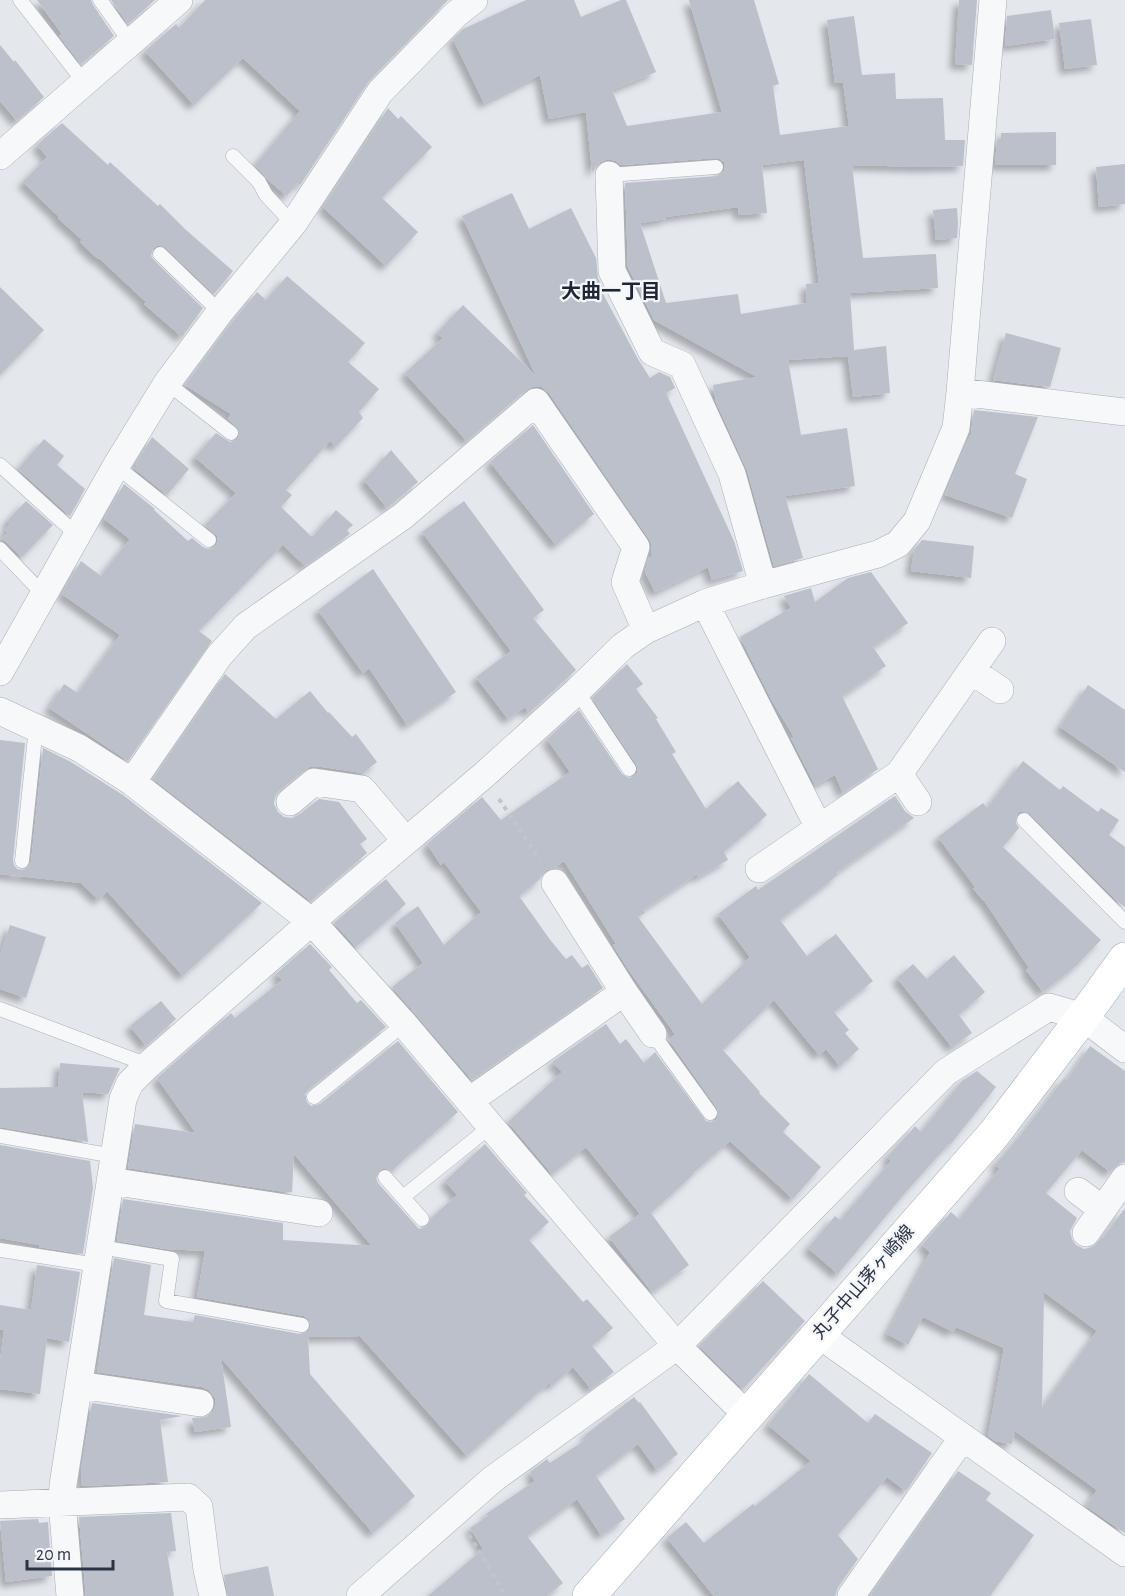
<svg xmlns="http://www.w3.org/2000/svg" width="1125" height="1596" font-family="'Alegreya Sans','Noto Sans JP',sans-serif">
<defs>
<filter id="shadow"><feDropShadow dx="-5.5" dy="5.5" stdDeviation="3" flood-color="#0004"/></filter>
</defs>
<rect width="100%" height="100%" fill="#e4e7ec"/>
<!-- building -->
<path fill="#bbc0ca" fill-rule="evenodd" filter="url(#shadow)" d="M37 0H91L93 5 114 36 81 64 59 36 62 34Z
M111 0H155L128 24Z
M205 0H448L369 81 300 185 297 183 287 196 268 180 255 165 300 111 243 58 194 105 145 51 176 24 179 28Z
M526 0H574L581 17 621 0H626L656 72 612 90 627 126 722 112 689 0H754L779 84 773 86 780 135 849 126 843 82 835 83 827 20 854 16 862 75 895 73 896 99 943 98 945 140H965L963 166 921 167 852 165 863 258 936 254 938 288 850 293 854 350 886 346 890 393 853 397 848 356 788 360 801 435 847 428 855 486 785 496 803 558 774 566 747 470 716 402 713 385 757 377 654 320 628 267 625 183 717 176 724 171 725 167 724 162 720 159 715 158 621 165 616 161 608 159 600 162 595 167 594 171H592L586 112 549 119 540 75 484 103 453 39 463 29ZM804 160 819 283 806 284 807 303 741 314 738 294 666 303 640 223 666 219V217L738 207 739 215 767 213 762 165Z
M959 0H977L972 65 955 64Z
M1051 10 1055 39 1005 46 1007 16Z
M1091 19 1097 65 1065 69 1059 23Z
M0 45 14 62 15 60 44 97 17 121 0 101Z
M388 108 398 119 401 116 432 147 382 198 418 232 386 266 323 207Z
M62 123 108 165 110 162 158 206 160 204 185 229 233 271 214 294 166 248 158 245 153 248 151 256 154 260 203 308 182 337 144 304 146 302 99 258 98 259 80 242 82 240 58 218 59 217 23 182 47 157 37 145Z
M1056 132V165H995L997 140H1001V133Z
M1125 164V204L1099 207 1096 167Z
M512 193 529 229 571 208 596 258 598 278 606 294 602 292 638 359 650 378 659 372 670 377 675 388 666 393 734 541 743 571 712 580 708 567 655 592 645 572 649 558 653 556 651 553 652 545 649 539 549 393 542 387 534 386 526 390 467 441 405 373 443 338 437 333 463 305 536 376 462 216Z
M957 208 958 224 957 238 936 240 933 210Z
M287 276 365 343 348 362 379 389 359 412 363 418 336 447 330 441 286 490 292 495 281 507 312 537 336 510 353 525 347 530 350 534 305 566 283 545 199 631 212 641 128 761 49 708 64 684 78 693 120 635 62 594 81 561 101 576 130 539 104 519 124 484 155 509 154 510 188 541 192 538 203 547 208 549 213 548 216 545 218 541 217 536 205 525 236 493 195 457 216 433 230 442 235 441 238 438 239 430 228 419 231 414 185 385 232 322 257 292 266 300Z
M0 287 44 330 0 375Z
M1006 333 1061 348 1050 387 993 380Z
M974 410 1038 417 1015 474 1027 479 1012 518 945 495 971 434Z
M533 425 594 514 556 545 490 462Z
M152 437 189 469 167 495 135 469 138 465 136 464Z
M44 439 64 456 57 465 85 489 70 516 18 469Z
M391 450 418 482 387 508 364 480Z
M26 501 53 525 22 557 2 538 8 532 5 530 10 524 7 521Z
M464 501 544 610 533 618 576 670 529 713 525 707 508 719 476 677 511 651 422 532Z
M922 540 974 546 971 578 911 571 914 550Z
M373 569 456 692 407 725 369 668 363 673 318 610Z
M871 572 908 623 873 647 886 666 842 696 878 769 843 793 835 775 815 785 791 738 794 737 771 699 740 637 791 608 784 596 811 588 815 602 848 578Z
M627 664 643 684 636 689 658 718 656 719 676 752 672 754 706 809 738 781 767 815 724 852 728 860 698 877 697 874 643 910 645 913 638 917 702 1004 750 957 718 914 756 886 758 890 895 796 905 811 914 818 836 873 838 875 780 920 807 956 836 934 873 981 834 1012 849 1030 845 1033 859 1049 840 1066 826 1049 819 1055 774 1000 723 1050 760 1092 759 1093 790 1124 783 1132 821 1167 793 1199 730 1141 693 1173 694 1174 651 1213 689 1265 652 1292 609 1237 640 1214 586 1147 552 1174 508 1122 562 1072 552 1062 606 1024 620 1044 626 1039 644 1063 655 1052 706 1121 711 1122 716 1120 718 1116 717 1108 669 1040 675 1034 628 969 613 945 616 944 564 861 555 867 546 870 541 875 540 879 519 896 551 941 566 959 572 955 582 968 588 964 603 988 472 1080 392 987 423 963 395 923 418 906 444 945 481 912 444 862 441 865 427 844 482 797 501 820 570 772 547 739 579 710 622 774 629 778 633 777 637 773 638 769 636 764 592 698Z
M225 674 276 719 310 691 328 713 329 712 352 737 356 734 377 762 363 773 316 766 309 767 280 790 275 796 274 804 278 812 284 817 292 818 300 814 319 799 339 802 367 839 360 844 367 853 311 901 153 779Z
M1088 685 1125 710V772L1060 727Z
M0 740 25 743 13 860 14 865 17 869 22 870 26 869 31 862 43 748 71 762 123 795 262 903 183 976 107 891 99 900 81 883 0 874Z
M1023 761 1060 790 1063 786 1098 812 1101 808 1119 820 1109 835 1125 847V907L1117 901 1030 814 1022 811 1018 813 1016 817V823L1019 828 1003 847 1101 940 1076 966 1043 992 1026 970 1029 968 985 902 973 889 975 887 938 837 983 803 987 808Z
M386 879 406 904 356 947 334 923Z
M10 925 46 937 26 998 0 989V955Z
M310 944 332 967 329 970 357 1003 361 1000 386 1027 308 1090 305 1094 307 1102 311 1106 320 1104 398 1041 458 1112 416 1149V1148L392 1171 384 1168 379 1171 376 1178 378 1183 419 1229 424 1228 428 1225 431 1218 457 1195 445 1181 485 1144 527 1193 524 1195 549 1222 529 1240 583 1302 587 1299 613 1328 592 1346 614 1372 591 1389 573 1367 552 1386 549 1383 467 1456 360 1336 308 1337 310 1374 415 1496 373 1533 221 1358 231 1427 195 1432 192 1418 206 1417 213 1412 215 1406V1398L209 1390 202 1387 97 1372 114 1258 151 1265 144 1315 193 1322 195 1315 300 1334 308 1331 311 1326 308 1319 304 1316 197 1297 205 1251 166 1249 117 1241 123 1199 283 1223V1240L372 1246 294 1154 292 1192H285L128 1168 135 1124 196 1133 157 1078 164 1072H166L165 1071 231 1013 235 1018 282 980 276 974Z
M954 955 985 992 959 1015 972 1033 952 1047 897 978 913 964 927 979Z
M161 1001 176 1019 146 1046 130 1026Z
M1090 1046 1125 1071V1162L1118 1164 1110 1172 1082 1150 1046 1193 1077 1218 1070 1231 1072 1239 1076 1245 1084 1249 1093 1247 1102 1237 1103 1238 1125 1208V1533L1086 1506 1097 1490 1015 1431 1012 1444 995 1441 988 1436 1004 1348 956 1327 953 1332 923 1317 908 1345 887 1334 930 1252 922 1245 951 1212 959 1219 1000 1168 995 1165 1024 1131 1064 1078 1067 1080ZM1044 1292 1097 1331 1042 1408Z
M60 1063 120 1068 108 1094 82 1092 88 1142 0 1127V1088L58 1087Z
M977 1071 996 1087 950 1145 949 1144 905 1193 838 1274 808 1248 835 1216 840 1220 891 1161 887 1157 910 1132 915 1126 921 1132 962 1081Z
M0 1145 90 1161 93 1188 83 1254 39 1247V1245L0 1238Z
M37 1265 80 1272 69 1342 47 1338 40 1394 0 1389V1361L4 1330 0 1329V1305L31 1310Z
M763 1281 805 1321 743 1389 699 1346Z
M809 1374 868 1423 875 1414 932 1453 906 1491 887 1477 838 1535 858 1559 838 1587 835 1596H714L667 1538 686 1522 704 1543 753 1504 755 1506 811 1461 768 1425Z
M634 1397 639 1403 640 1402 678 1454 657 1470 638 1444 596 1476 625 1519 601 1535 577 1499 527 1536 563 1583 547 1596H428L483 1549 470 1528 488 1516 486 1514 535 1481 530 1472 547 1459 550 1463 588 1438 585 1435Z
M92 1403 182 1416 160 1420 168 1482 82 1486 81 1469Z
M958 1471 991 1493 986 1500 1034 1535 990 1596H870Z
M171 1513 176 1551 167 1552 174 1596H86L79 1517Z
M38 1519 39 1523 48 1522 52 1576 6 1582 0 1521Z
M268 1566 274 1596H228L224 1575Z"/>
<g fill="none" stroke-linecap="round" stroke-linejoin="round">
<defs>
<path id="lane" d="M20 0 84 82
M100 0 130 42
M233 156 259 182 266 195 293 224
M609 175 716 167
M160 254 220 312
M167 383 231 433
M0 465 77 535
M116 466 209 540
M0 549 44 595
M577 691 629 769
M1024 820 1125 922
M22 861 36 727
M0 1009 148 1065
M653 1034 710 1113
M314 1097 404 1024
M0 1136 114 1156
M385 1177 422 1219
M403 1197 491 1126
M100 1247 172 1259 166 1301 302 1325
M0 1250 97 1265"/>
<path id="street" d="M993 0 960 392 1125 412
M0 156 179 0
M609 175 612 271 652 352 682 365 732 474 763 585
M705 603 819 828 759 869
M972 671 1000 690
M0 672 116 466 167 383 220 312 293 224 380 92 456 14 474 0
M0 711 79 748 132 782 312 922 404 1024 677 1346 747 1415
M899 774 918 802
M132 782 219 656 246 626 403 516 536 402 636 547 625 582 646 630
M290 802 314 782 362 789 406 841
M819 828 899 774 992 641
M555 883 624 992 653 1034
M469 1101 624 992
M110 1181 319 1213
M1078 1191 1102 1209
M1086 1233 1125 1178
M818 1334 1125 1553
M79 1385 200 1403
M0 1505 188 1497 199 1507 207 1570 213 1596
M70 1596 62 1502 63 1485 123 1099 130 1083 148 1065 326 909 484 775 577 691 623 646 646 630 705 603 763 585 878 554 898 544 917 521 956 428 960 392
M360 1596 493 1479 677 1346 946 1072 1049 1007 1083 1017 1125 1049
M851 1596 963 1437"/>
<path id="primary" d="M589 1596 994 1134 1083 1017 1125 959"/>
</defs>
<!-- lane casing -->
<use href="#lane" stroke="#a9aeb7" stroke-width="15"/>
<!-- street casing -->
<use href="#street" stroke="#a9aeb7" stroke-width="28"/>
<!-- primary casing -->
<use href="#primary" stroke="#a3abb8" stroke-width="34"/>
<!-- path -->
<path stroke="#c2c5cb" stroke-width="4" stroke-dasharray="4.5 4.5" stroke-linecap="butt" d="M499 799 540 860
M469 1535 506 1596"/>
<!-- lane -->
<use href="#lane" stroke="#f7f8fa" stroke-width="14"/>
<!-- street -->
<use href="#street" stroke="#f7f8fa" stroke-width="27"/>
<!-- primary -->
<use href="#primary" stroke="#fff" stroke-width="33"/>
</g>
<g text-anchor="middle" stroke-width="4.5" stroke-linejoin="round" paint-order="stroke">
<!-- street labels -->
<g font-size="18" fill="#2b3445" stroke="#f4f6f9">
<text transform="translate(863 1282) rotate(-49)" y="6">丸子中山茅ヶ崎線</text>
</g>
<!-- neighbourhood labels -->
<g font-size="20" font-weight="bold" fill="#1d2536" stroke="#f4f6f9">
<text x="611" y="298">大曲一丁目</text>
</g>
</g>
<!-- scale -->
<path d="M27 1560v9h86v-9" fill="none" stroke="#2b3445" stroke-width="3"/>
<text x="36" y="1560" font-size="18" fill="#2b3445" stroke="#f4f6f9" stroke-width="4.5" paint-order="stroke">20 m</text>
</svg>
